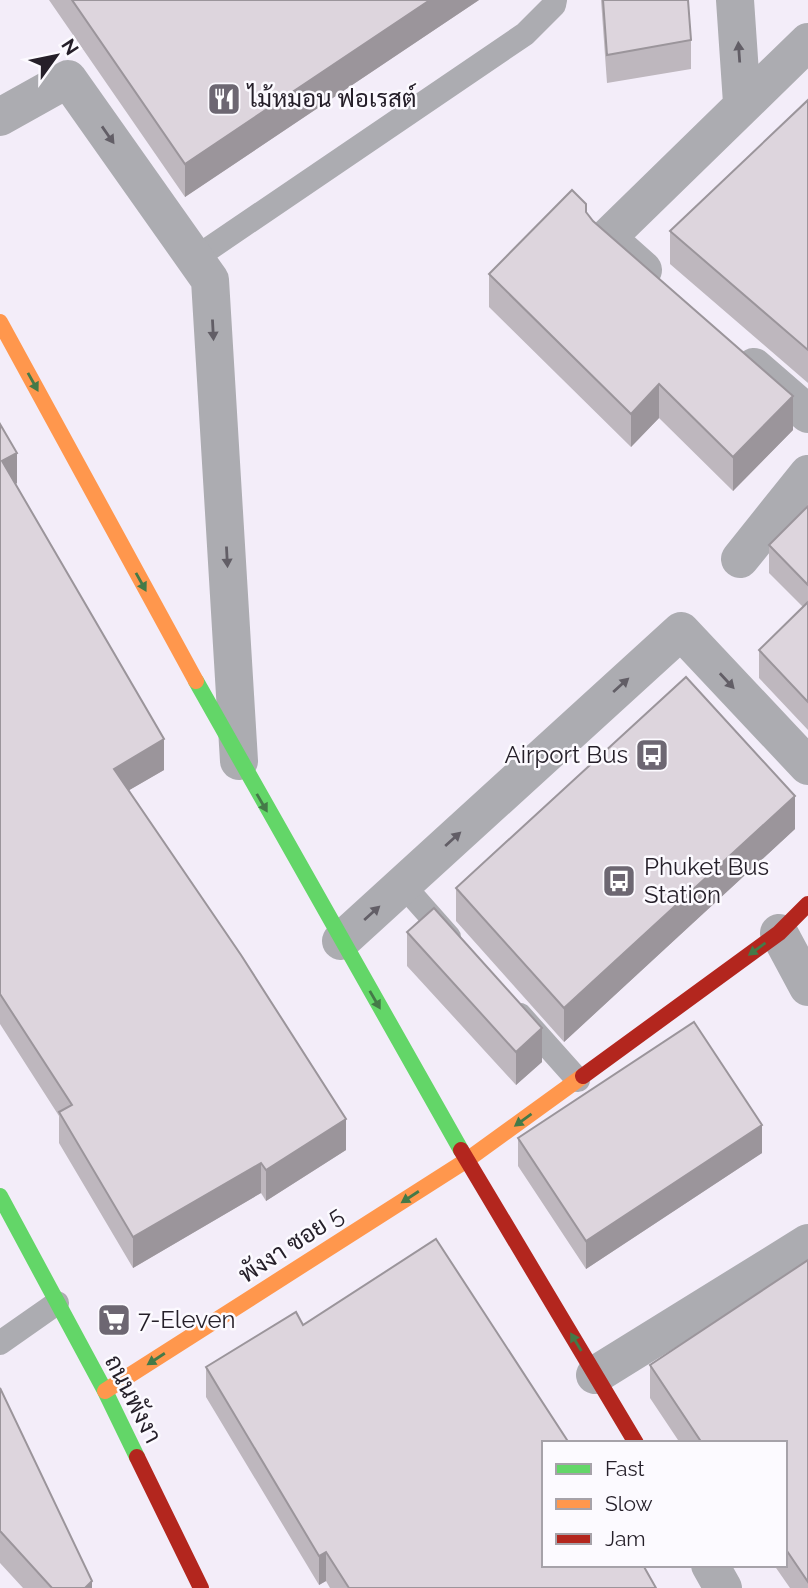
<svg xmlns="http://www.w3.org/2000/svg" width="808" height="1588" font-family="Raleway,Sarabun,sans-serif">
<rect width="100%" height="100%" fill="#f3edf9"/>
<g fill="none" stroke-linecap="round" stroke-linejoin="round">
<!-- lane -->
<path stroke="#acacb1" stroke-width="24" d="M194 259 525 34 554 5 555 0
M403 885 449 937
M520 1015 578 1080
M0 1343 57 1303"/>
<!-- street -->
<path stroke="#acacb1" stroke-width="38" d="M735 0 742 103
M0 117 68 79 210 280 239 761
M643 270 607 238 808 42
M754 367 808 414
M740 559 808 474
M779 933 808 987
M341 941 681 631 808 766
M595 1375 808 1243
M710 1565 723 1588"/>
<!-- fast -->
<path stroke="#63d668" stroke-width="16" d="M196 681 461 1150
M0 1196 105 1391 137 1457"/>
<!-- slow -->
<path stroke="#ff974d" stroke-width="16" d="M0 322 196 681
M105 1391 467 1160 583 1076"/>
<!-- jam -->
<path stroke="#b3261e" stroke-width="16" d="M583 1076 779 933 808 904
M461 1150 636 1443
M137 1457 201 1588"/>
</g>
<!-- wall -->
<path fill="#beb7be" d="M49 0H479L185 197Z
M601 0H688L691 40V69L607 83Z
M808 100V383L670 264V231Z
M586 212 593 221 793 430 733 491 659 418 631 447 489 307V274Z
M0 424 17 483 16 484 164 770 129 790 346 1150 266 1201 261 1193 133 1268 59 1143V1116L0 1024Z
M808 506V730L759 678V650L803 607 769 573V545Z
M795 829 564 1042 456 921V888Z
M407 932 542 1062 516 1085 407 966Z
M518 1138 762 1153 586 1269 518 1166Z
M808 1260V1588H790L774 1565H785V1443H680L650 1398V1365Z
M303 1325 656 1588H330L326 1581 319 1585 206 1397V1367Z
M0 1388 92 1588H23L0 1563Z"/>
<!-- shaded-wall -->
<path fill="#9b959b" d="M430 0H479L185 197V164Z
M659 384V418L631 447V414Z
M793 396V430L733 491V457Z
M17 453V483L2 492V461Z
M164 739V770L114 799V769Z
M795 796V829L564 1042V1008Z
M542 1028V1062L516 1085V1052Z
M346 1119V1150L266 1201V1170Z
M762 1125V1153L586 1269V1241Z
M261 1163V1193L133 1268V1237Z
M326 1552V1581L319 1585V1556Z
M92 1581V1588H85Z"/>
<!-- building -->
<path fill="#ddd5dd" stroke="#9b959b" stroke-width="2" d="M72 0H430L185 164Z
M603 0H688L691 40 607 55Z
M808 100V350L670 231Z
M572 190 586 204V212L593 221 793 396 733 457 659 384 631 414 489 274Z
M0 424 17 453 2 461 164 739 114 769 241 955 346 1119 266 1170 261 1163 133 1237 59 1112 72 1105 0 994Z
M808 506V585L769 545Z
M808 602V702L759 650Z
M686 677 795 796 564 1008 456 888Z
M434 908 542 1028 516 1052 407 932Z
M694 1022 762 1125 586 1241 518 1138Z
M436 1239 569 1443H544V1565H643L656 1588H349L326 1552 319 1556 206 1367 296 1312 303 1325Z
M808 1260V1582L785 1548V1443H702L650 1365Z
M0 1388 92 1581 85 1588H52L0 1531Z"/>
<!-- one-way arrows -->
<defs><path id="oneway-solid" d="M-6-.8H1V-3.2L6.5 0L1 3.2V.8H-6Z" transform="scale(1.75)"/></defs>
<g fill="#625e66">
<use href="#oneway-solid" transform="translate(739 52) rotate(-94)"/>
<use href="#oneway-solid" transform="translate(108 135) rotate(55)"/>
<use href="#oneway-solid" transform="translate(213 330) rotate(87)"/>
<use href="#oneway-solid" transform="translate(227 557) rotate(87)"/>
<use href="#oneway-solid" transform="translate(727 681) rotate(47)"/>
<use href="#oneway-solid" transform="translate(621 685) rotate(-42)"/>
<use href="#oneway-solid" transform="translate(453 839) rotate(-42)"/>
<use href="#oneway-solid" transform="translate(372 913) rotate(-42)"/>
</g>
<g fill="#447a48">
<use href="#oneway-solid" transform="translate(33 382) rotate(61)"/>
<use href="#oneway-solid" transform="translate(141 582) rotate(61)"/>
<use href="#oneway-solid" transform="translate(262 803) rotate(60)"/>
<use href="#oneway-solid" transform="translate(757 949) rotate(144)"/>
<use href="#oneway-solid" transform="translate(375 1000) rotate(60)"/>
<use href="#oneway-solid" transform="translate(523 1120) rotate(144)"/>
<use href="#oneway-solid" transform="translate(410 1197) rotate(147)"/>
<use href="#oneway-solid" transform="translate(576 1342) rotate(-121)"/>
<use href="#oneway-solid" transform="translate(156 1359) rotate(147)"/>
</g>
<!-- icons -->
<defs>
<symbol id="restaurant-square" viewBox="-11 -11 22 22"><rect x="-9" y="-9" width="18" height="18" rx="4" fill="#6d6772" stroke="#fcfaff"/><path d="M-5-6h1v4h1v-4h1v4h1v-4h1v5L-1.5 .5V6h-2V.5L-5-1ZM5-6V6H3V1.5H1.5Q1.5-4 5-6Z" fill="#fff"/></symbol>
<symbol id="bus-square" viewBox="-11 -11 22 22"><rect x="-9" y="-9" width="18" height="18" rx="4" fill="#6d6772" stroke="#fcfaff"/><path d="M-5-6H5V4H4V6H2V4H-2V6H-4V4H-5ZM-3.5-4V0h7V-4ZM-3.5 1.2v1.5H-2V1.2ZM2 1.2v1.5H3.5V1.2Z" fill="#fff"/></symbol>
<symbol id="supermarket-square" viewBox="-11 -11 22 22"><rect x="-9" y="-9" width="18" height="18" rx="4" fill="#6d6772" stroke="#fcfaff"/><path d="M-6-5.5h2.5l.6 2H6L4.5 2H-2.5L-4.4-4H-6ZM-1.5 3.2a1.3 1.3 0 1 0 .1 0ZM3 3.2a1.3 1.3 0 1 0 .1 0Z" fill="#fff"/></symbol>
</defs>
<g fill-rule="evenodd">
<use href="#restaurant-square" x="205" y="80" width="38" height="38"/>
<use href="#bus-square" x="633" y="736" width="38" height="38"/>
<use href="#bus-square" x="600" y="862" width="38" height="38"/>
<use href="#supermarket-square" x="95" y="1301" width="38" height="38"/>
</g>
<g text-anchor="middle" stroke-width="5" stroke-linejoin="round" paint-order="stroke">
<!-- poi labels -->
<g font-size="24" fill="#251f29" stroke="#fcfaff" text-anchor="start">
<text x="248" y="107">ไม้หมอน ฟอเรสต์</text>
<text x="628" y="763" text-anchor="end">Airport Bus</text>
<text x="644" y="875">Phuket Bus<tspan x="644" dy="28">Station</tspan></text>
<text x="138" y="1328">7-Eleven</text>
</g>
<!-- street labels -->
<g font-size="24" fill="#251f29" stroke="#fcfaff">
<text transform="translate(291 1245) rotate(-33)" y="8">พังงา ซอย 5</text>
<text transform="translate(133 1399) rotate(63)" y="8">ถนนพังงา</text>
</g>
</g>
<!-- legend -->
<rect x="542" y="1441" width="245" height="126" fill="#fcfaff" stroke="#a6a2a9" stroke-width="2"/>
<rect x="556" y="1464" width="35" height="10" fill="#63d668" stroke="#a6a2a9" stroke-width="2"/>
<text x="605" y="1476" font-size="21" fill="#251f29">Fast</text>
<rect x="556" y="1499" width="35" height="10" fill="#ff974d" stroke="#a6a2a9" stroke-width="2"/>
<text x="605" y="1511" font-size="21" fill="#251f29">Slow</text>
<rect x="556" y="1534" width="35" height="10" fill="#b3261e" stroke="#a6a2a9" stroke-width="2"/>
<text x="605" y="1546" font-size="21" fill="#251f29">Jam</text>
<!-- north arrow -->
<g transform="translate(56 56) rotate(57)" stroke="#fcfaff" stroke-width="5" paint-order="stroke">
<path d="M0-5L12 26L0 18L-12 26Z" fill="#251f29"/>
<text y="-10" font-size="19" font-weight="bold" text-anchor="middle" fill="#251f29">N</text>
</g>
</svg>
